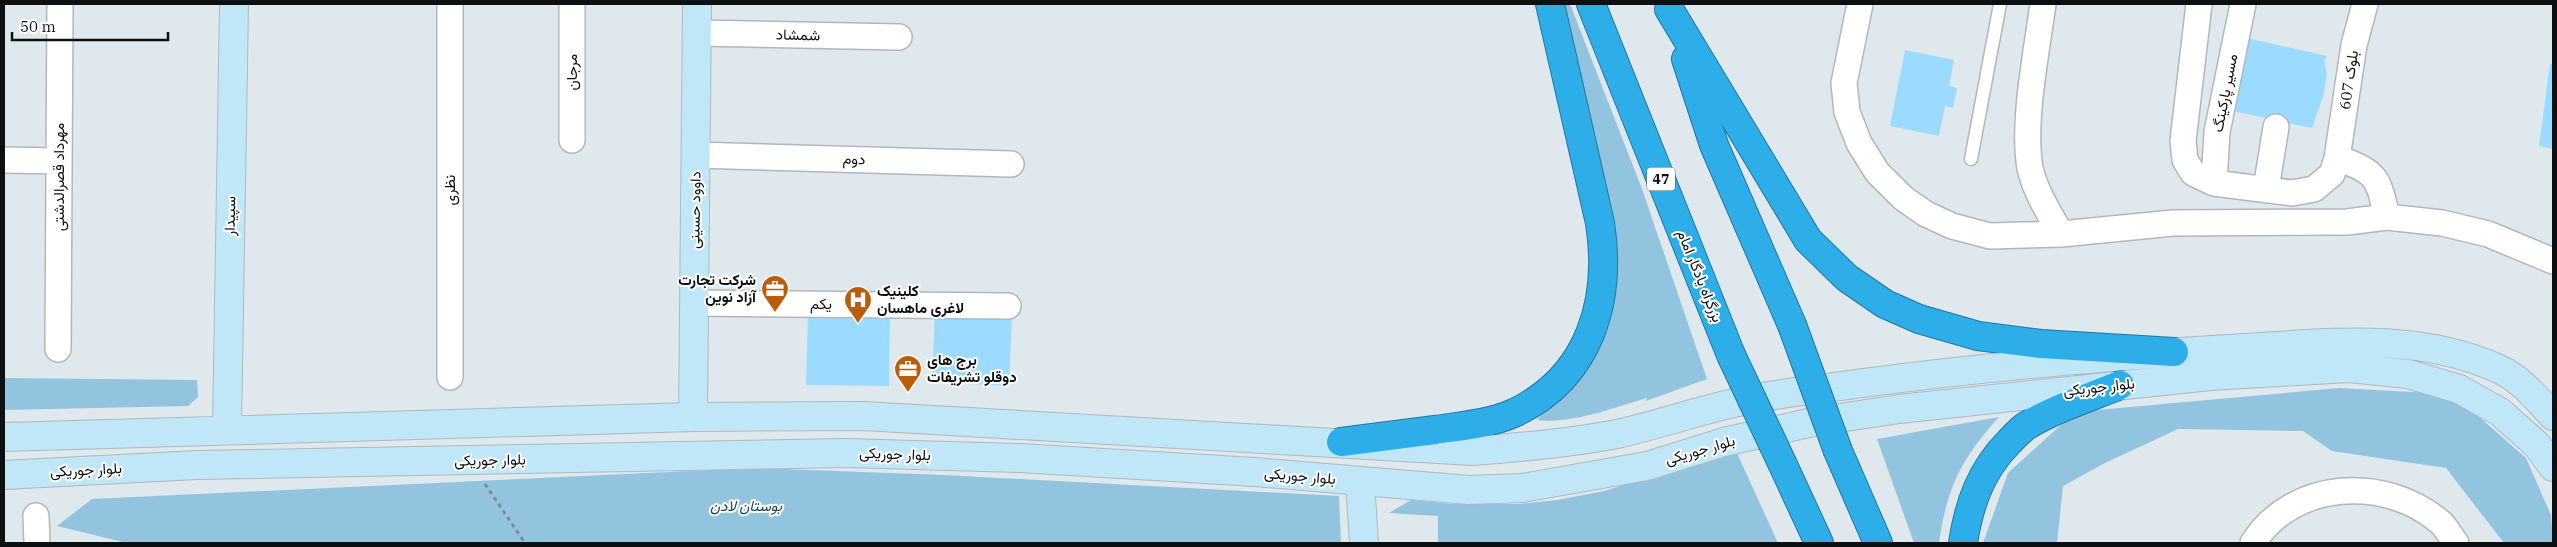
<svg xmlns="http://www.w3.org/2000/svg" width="2557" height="547" font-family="'IBM Plex Serif',Vazirmatn,serif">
<rect width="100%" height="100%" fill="#dfe8ed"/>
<!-- green -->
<path fill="#92c4df" d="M1558 4H1570L1642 189 1707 379 1646 401 1647 398C1612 408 1573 424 1537 420L1573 381 1612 301 1617 265Z
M4 378 197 380 198 397 188 406 4 410Z
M2339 388 2430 393 2468 407 2526 458 2551 515 2553 543H2504L2446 468 2332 451 2303 431 2178 429 2105 463 2063 486 2057 543H1983L2008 473 2075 412Z
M1999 417C1961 459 1947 487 1939 543H1914L1877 439Z
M1736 451 1778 543H1438V516L1389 513 1411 500 1452 504H1518L1557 500 1604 491Z
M754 468 944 475 1339 496 1341 543H127L57 526 92 499Z"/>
<!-- building -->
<path fill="#9adbff" d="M2242 37 2327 56 2324 61 2327 74 2323 97 2312 128 2228 110Z
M1905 50 1954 60 1949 86 1957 88 1953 108 1945 106 1939 136 1890 126Z
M2550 64H2553V149L2539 146Z
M935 311 1012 314 1009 386 932 382Z
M808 313 890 314 889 386 806 385Z"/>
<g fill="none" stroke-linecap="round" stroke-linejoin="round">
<defs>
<path id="lane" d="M1971 159 2000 4"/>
<path id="street" d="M1860 4 1844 83 1847 112 1859 143 1877 172 1903 198 1926 214 1952 226 1990 236 2061 234 2173 223 2347 222 2387 217 2442 223 2488 234 2553 261
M2043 4C2037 50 2022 122 2030 168 2035 191 2049 213 2061 234
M2199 4 2183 141 2185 160 2193 173 2214 183 2292 193 2314 189 2332 174 2337 158 2354 45 2365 4
M697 33 899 37
M572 140V4
M696 155 1011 164
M2337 158C2377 172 2378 177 2387 217
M4 160 59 161
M2214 183 2217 132 2243 4
M2266 189 2276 127
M694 303 1008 306
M58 349 60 4
M450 377V4
M36 516 37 543
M2253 543C2293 480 2385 475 2440 522 2446 527 2451 537 2456 543"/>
<path id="secondary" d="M693 417 697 4
M227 429 234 4
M4 437 693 417 863 416 1473 451C1522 447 1570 443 1617 434 1666 423 1714 405 1763 397 1796 391 1830 388 1863 383 1984 367 2107 356 2229 349 2320 344 2414 330 2499 369 2521 379 2537 399 2553 416
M4 475 197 465 846 453 1020 458 1255 472 1469 490 1522 488 1647 466 1724 442 1813 422 1899 409 2210 376 2349 368 2408 374 2459 389 2500 412 2537 445 2553 467
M1360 481 1364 543"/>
<path id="highway" d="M1591 4 1731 355
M1669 9 1808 240 1847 278 1885 304 1919 319 1978 336 2041 344 2174 352
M1686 59 1714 145 1792 325
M1341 442C1372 438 1404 434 1435 430 1462 426 1489 424 1514 413 1590 377 1612 301 1600 223L1550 4
M1838 451 1878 543
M1783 465 1819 543
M1963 543C1969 504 1981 470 2009 442 2015 436 2020 430 2026 426 2055 408 2089 398 2120 385"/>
</defs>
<!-- lane casing -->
<use href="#lane" stroke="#b0b8bd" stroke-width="15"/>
<!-- street casing -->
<use href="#street" stroke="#b0b8bd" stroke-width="28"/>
<!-- secondary casing -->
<use href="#secondary" stroke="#b0b8bd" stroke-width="30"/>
<!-- highway casing -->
<use href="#highway" stroke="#22779d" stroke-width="30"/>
<!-- path -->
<path stroke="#838a8d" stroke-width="3" stroke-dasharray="4 4" stroke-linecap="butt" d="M485 484 525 543"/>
<!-- lane -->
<use href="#lane" stroke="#fff" stroke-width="12"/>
<!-- street -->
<use href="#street" stroke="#fff" stroke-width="25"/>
<!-- secondary -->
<use href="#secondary" stroke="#c0e7f8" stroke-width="28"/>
<!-- highway -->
<use href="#highway" stroke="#2daee8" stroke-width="28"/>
<defs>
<path id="highway-bridge" d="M1792 325 1838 451
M1731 355 1783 465"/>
</defs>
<!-- highway-bridge casing -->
<use href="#highway-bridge" stroke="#22779d" stroke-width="30" stroke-linecap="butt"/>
<!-- highway-bridge -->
<use href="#highway-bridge" stroke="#2daee8" stroke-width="28"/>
</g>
<!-- icons -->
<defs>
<symbol id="office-pin" viewBox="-11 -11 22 30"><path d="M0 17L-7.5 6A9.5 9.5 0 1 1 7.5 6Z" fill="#ba5d08" stroke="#fff"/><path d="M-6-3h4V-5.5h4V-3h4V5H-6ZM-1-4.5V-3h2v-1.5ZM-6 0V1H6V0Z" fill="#fff"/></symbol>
<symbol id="hospital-pin" viewBox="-11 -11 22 30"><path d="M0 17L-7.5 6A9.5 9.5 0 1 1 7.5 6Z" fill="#ba5d08" stroke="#fff"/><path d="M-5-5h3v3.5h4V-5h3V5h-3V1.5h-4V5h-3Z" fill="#fff"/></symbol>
</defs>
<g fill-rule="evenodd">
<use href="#office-pin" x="759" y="273" width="32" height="43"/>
<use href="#hospital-pin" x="842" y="284" width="32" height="43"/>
<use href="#office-pin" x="892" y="353" width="32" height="43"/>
</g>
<g text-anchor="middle" stroke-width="4" stroke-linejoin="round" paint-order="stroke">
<!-- shield labels -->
<rect fill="#fff" stroke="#565859" stroke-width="1" x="1647" y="167.5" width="28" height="23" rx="4"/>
<g font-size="14" font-weight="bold" fill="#0d1012">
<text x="1661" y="184">47</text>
</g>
<!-- street labels -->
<g font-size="15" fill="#0d1012" stroke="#fff">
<text transform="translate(798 35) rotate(1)" y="5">شمشاد</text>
<text transform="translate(572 72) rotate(-90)" y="5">مرجان</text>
<text transform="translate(2349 80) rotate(-82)" y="5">بلوک 607</text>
<text transform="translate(2225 93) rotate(-79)" y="5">مسیر پارکینگ</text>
<text transform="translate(854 159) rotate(2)" y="5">دوم</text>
<text transform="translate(59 177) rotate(-90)" y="5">مهرداد قصرالدشتی</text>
<text transform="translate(450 190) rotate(-90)" y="5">نظری</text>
<text transform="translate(695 210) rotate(-89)" y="5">داوود حسینی</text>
<text transform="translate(230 216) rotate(-89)" y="5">سپیدار</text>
<text transform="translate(1700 276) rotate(68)" y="5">بزرگراه یادگار امام</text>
<text x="821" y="309">یکم</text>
<text transform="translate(2099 387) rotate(-6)" y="5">بلوار جوریکی</text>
<text transform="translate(1700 450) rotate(-16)" y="5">بلوار جوریکی</text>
<text transform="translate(895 454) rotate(2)" y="5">بلوار جوریکی</text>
<text transform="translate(490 460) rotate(-1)" y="5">بلوار جوریکی</text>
<text transform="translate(86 470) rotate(-3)" y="5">بلوار جوریکی</text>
<text transform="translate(1300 476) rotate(5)" y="5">بلوار جوریکی</text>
</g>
<!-- poi labels -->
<g font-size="15" font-weight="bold" fill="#0d1012" stroke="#fff" text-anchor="start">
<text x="756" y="285" text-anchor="end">شرکت تجارت<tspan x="756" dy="17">آزاد نوین</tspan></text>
<text x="877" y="296">کلینیک<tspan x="877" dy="17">لاغری ماهسان</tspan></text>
<text x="927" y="365">برج های<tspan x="927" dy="17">دوقلو تشریفات</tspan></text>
</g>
<!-- park labels -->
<g font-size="15" font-style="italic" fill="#214558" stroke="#fff">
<text x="746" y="511">بوستان لادن</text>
</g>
</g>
<!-- border -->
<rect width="2557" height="547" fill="none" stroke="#0d1012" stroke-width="10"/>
<!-- scale -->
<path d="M12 32v8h156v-8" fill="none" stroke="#0d1012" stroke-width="2.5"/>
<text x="20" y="32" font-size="15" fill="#0d1012" stroke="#ffffff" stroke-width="4" paint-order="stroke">50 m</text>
</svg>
